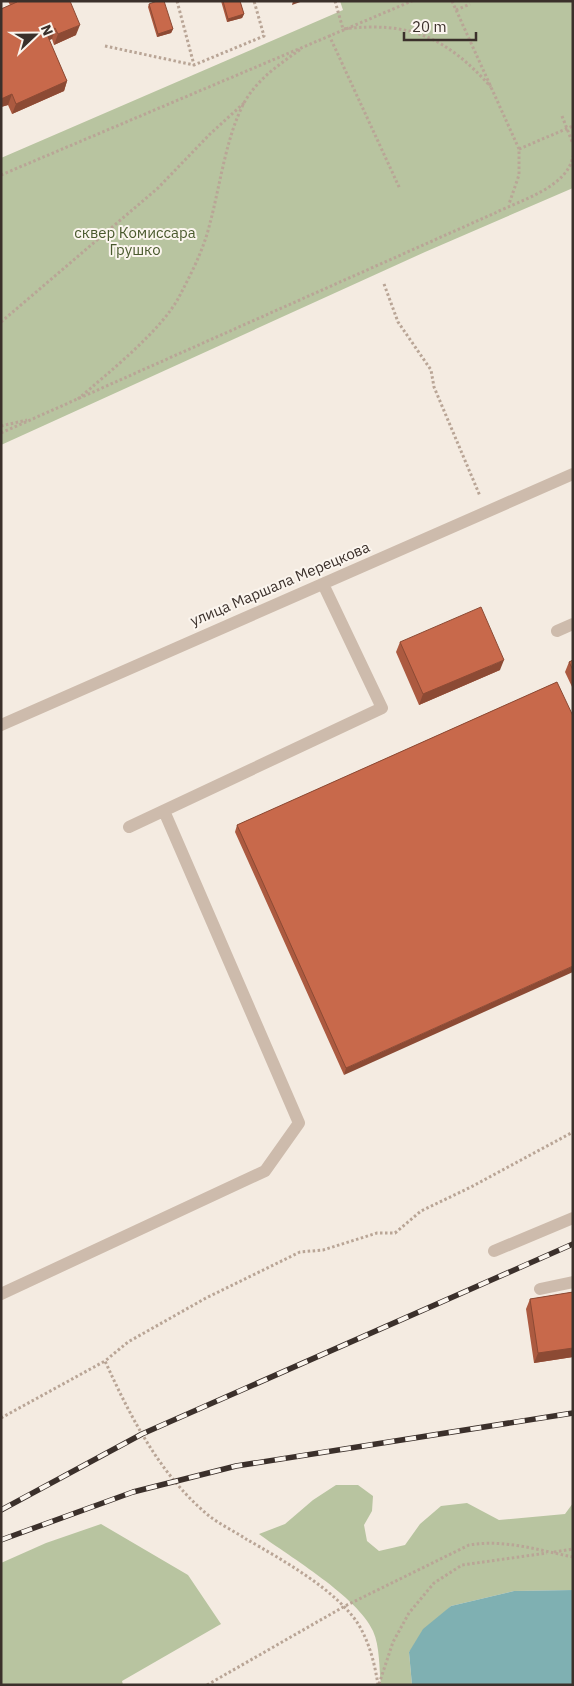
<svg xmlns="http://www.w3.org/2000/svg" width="574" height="1686" font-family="'IBM Plex Sans',sans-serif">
<rect width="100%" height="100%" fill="#f4ebe1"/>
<!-- green -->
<path fill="#b8c4a0" d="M340 1H573V188L425 252 1 445V158L343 10Z
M336 1485H358L373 1496 372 1511 364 1525 367 1541 379 1551 405 1545 420 1524 441 1506 467 1503 499 1520 565 1514 573 1503V1590L514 1591 451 1606 409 1652 412 1685H381C379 1669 380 1646 373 1631 358 1597 290 1557 259 1534L285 1524 313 1500Z
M101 1524 188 1575 221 1624 122 1681 123 1685H1V1563L46 1543Z"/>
<!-- water -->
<path fill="#7fb0b2" d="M573 1590V1685H412L409 1652 423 1629 451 1606 514 1591Z"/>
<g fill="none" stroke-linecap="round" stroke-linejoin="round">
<!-- path -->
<path stroke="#b9a596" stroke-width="3" stroke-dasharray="2.5 2.5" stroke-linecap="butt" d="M177 1 194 65
M335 1 343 29C410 21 446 37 491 87
M452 1 519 149V175L509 204
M456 10 470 4
M329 35 400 189
M105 46 194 65 264 36 254 1
M562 116 573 144
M519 149 573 126
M1 175 412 1
M384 284 398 322 431 370 434 387 480 496
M1 322 158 188 210 134 244 103
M78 399C108 373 161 331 179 297 191 274 204 249 210 223 220 186 226 137 244 103 257 79 280 64 301 49
M1 426 27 420
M1 433 495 213C521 200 568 187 573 156
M1 1418 105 1361
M554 1552 573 1549
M379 1684 393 1642 409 1613 434 1583 462 1565 547 1553
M207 1685 345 1606 469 1545C504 1539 538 1550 573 1557
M378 1685C375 1665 370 1645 360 1627 340 1592 281 1559 246 1539 234 1531 219 1524 208 1515 160 1475 130 1416 105 1361L128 1342 206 1298 300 1252 323 1250 377 1233H395L421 1211 471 1187 573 1132"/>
<!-- minor -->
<path stroke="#cdbbac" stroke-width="12" d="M557 631 573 624
M1 725 573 474
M129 827 382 708 323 584
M494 1251 573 1218
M540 1289 573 1282
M1 1294 265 1171 299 1123 164 811"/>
<defs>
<path id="rail" d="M1 1510 142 1434 573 1244
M1 1540 133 1492 236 1466 573 1413"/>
</defs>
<!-- rail casing -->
<use href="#rail" stroke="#3b302b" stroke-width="5.5"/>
<!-- rail -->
<use href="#rail" stroke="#fbf5ee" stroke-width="4" stroke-dasharray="11" stroke-linecap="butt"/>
</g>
<!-- wall -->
<path fill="#ac5a40" d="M8 1H70L76 35 54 45 52 39 49 40 67 81 64 91 12 114 8 105 1 107V9L10 5Z
M221 1H240L244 14 242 18 227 22Z
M149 4 173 29 171 33 157 37 148 7Z
M400 642 500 670 419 705 396 652Z
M573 660V689L565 672 569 662Z
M557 682 344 1075 235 832 237 825Z
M573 1292V1357L534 1363 526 1309 530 1299Z"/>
<!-- shaded-wall -->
<path fill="#8c4a34" d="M293 1H303L292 5Z
M244 14 242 18 227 22 228 19Z
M80 25 76 35 54 45 58 34Z
M55 28 52 39 42 43 46 32Z
M173 29 171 33 157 37 158 34Z
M67 81 64 91 12 114 16 104Z
M12 94 8 105 1 107V99Z
M504 660 500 670 419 705 423 694Z
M573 966V972L344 1075 346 1068Z
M573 1348V1357L534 1363 538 1353Z"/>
<!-- building -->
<path fill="#c8694b" stroke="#8c4a34" d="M16 1H70L80 25 58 34 55 28 46 32 67 81 16 104 12 94 1 99V9L17 2Z
M157 1H164L173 29 158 34 149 4Z
M223 1H240L244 14 228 19Z
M481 607 504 660 423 694 400 642Z
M573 660V670L569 662Z
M557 682 573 716V966L346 1068 237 825Z
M573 1292V1348L538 1353 530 1299Z"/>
<g text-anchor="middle" stroke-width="4" stroke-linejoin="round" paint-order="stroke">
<!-- park labels -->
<g font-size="15" fill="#4a5a2e" stroke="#fbf5ee">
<text x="135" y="238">сквер Комиссара<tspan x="135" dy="17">Грушко</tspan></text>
</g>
<!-- street labels -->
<g font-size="15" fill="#3b302b" stroke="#fbf5ee">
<text transform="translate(280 584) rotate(-23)" y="5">улица Маршала Мерецкова</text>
</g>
</g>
<!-- border -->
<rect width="574" height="1686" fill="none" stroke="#3b302b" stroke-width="5"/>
<!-- north arrow -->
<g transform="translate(35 35) rotate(68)" stroke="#fbf5ee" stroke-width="4" paint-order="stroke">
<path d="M0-4L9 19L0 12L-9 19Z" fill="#3b302b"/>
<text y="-8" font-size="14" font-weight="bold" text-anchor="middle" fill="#3b302b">N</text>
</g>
<!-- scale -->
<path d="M404 32v8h72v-8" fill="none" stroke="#3b302b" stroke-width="2.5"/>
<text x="412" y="32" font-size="15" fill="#3b302b" stroke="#fbf5ee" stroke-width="4" paint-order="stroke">20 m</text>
</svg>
